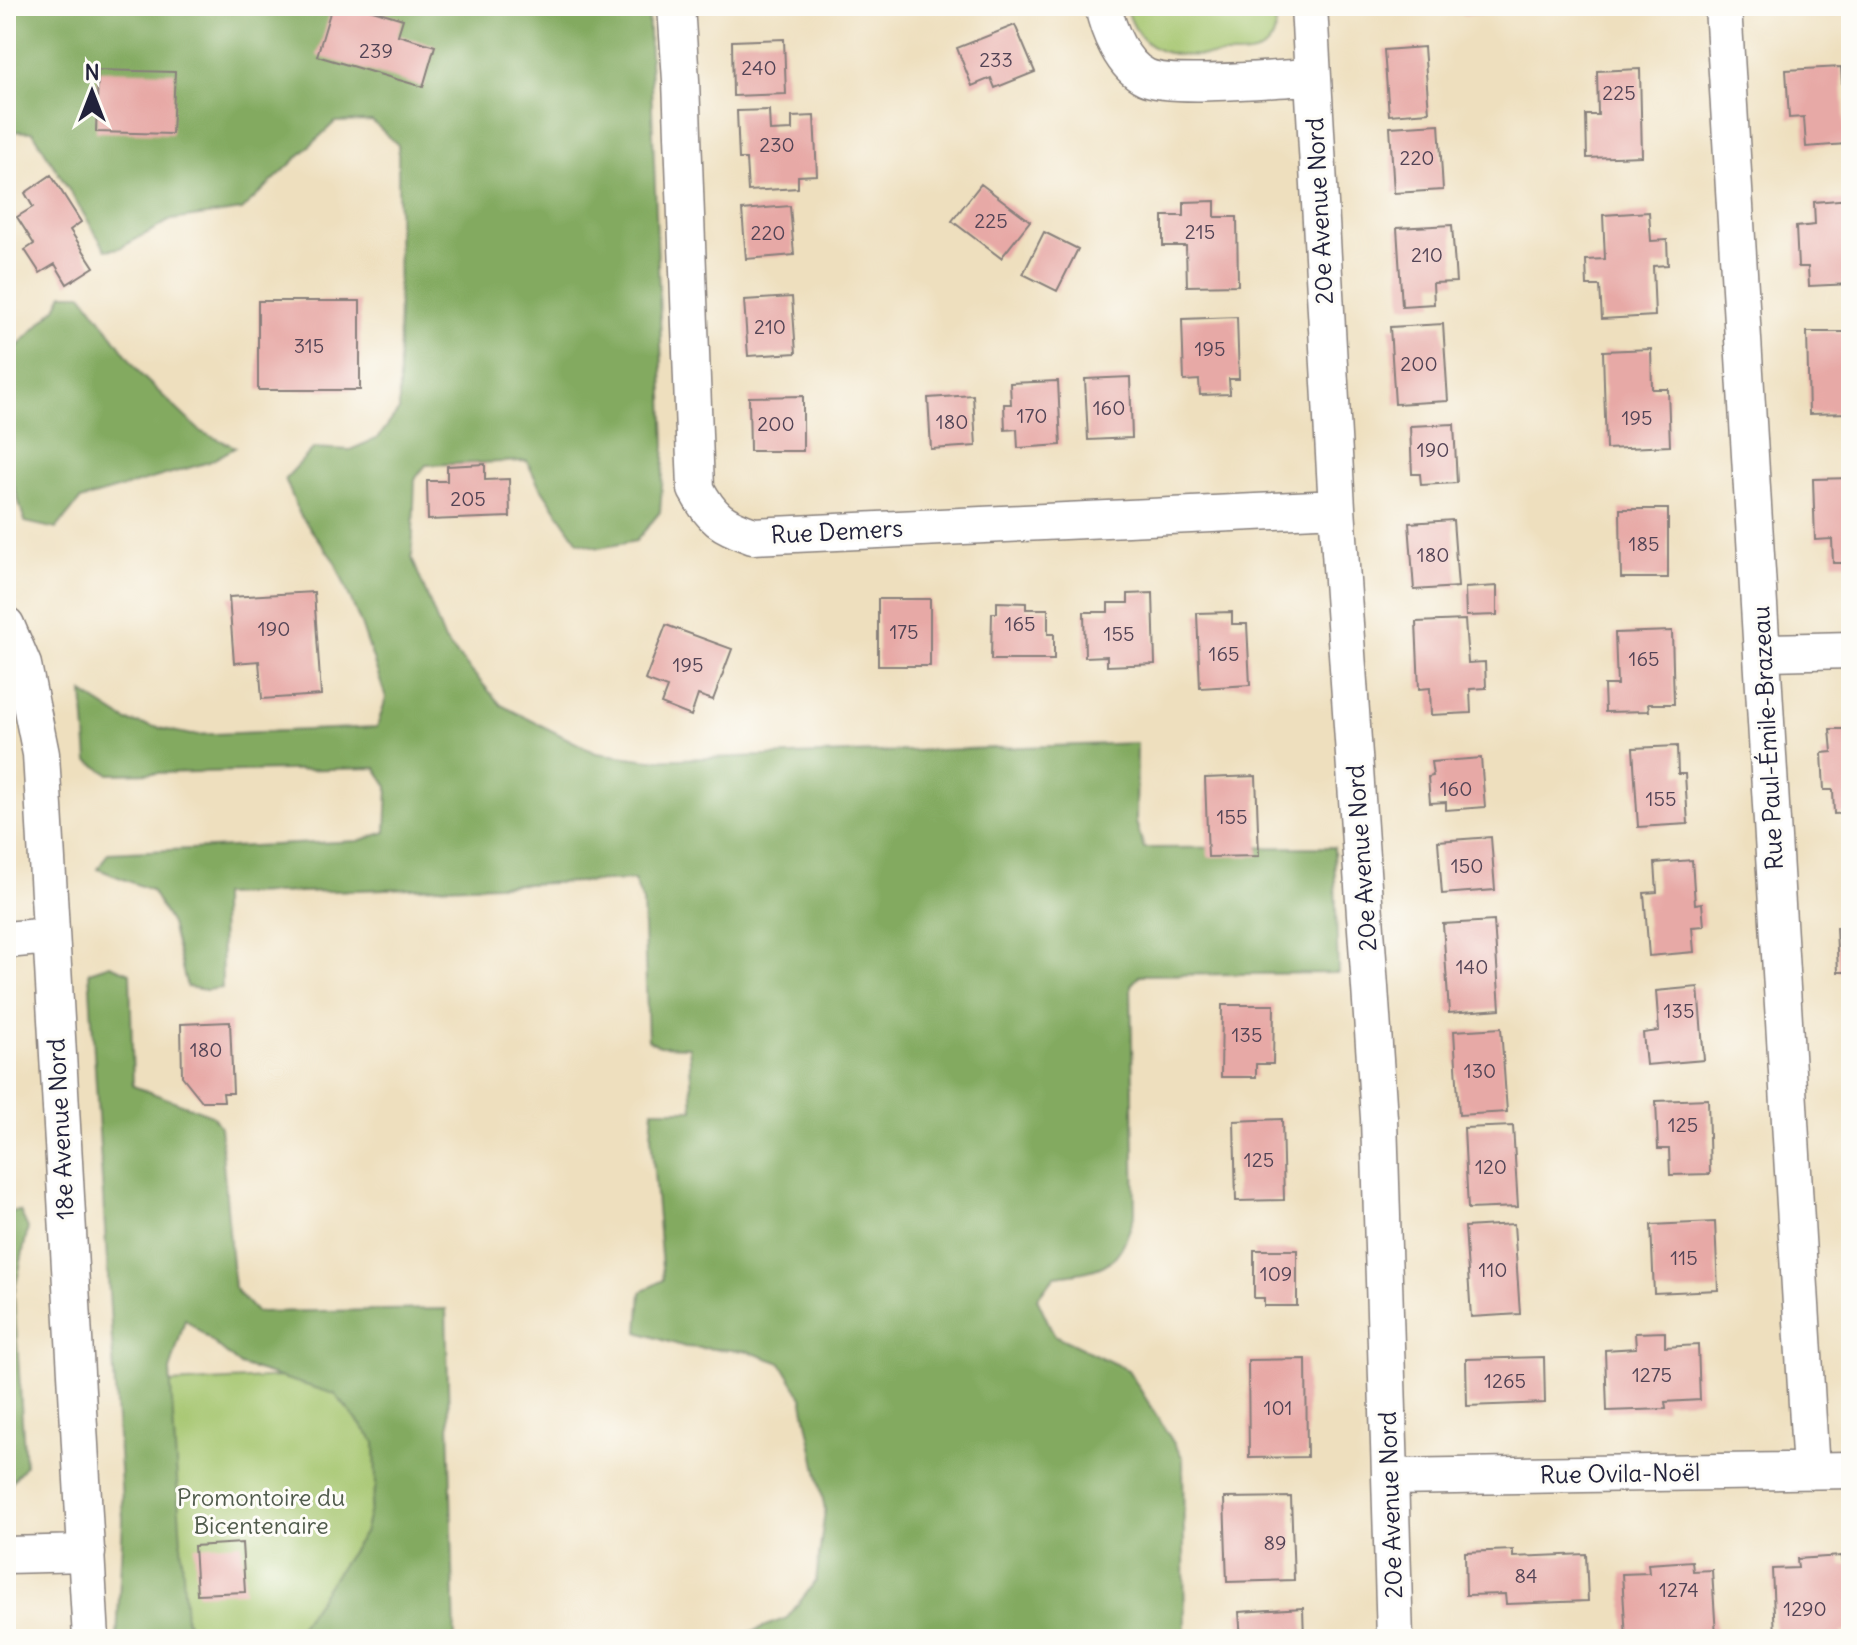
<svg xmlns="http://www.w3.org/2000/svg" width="1857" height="1645" font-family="Delius,sans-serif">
<rect width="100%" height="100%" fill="#fdfcf7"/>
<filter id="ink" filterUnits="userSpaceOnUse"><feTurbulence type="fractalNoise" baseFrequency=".0125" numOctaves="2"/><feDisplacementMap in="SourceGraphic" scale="16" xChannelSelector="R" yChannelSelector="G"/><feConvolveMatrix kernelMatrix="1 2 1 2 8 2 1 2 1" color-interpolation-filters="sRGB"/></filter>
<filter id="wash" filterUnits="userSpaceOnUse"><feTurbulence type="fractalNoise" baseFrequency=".006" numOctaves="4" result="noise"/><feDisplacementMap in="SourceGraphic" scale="32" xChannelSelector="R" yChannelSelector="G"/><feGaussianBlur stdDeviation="1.8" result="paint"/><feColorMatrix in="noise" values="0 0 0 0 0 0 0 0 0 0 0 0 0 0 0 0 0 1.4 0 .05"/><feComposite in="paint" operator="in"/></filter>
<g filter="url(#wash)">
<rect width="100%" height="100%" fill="#eedfbe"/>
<!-- green -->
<path fill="#a4c56d" stroke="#637454" stroke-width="2" d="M1126 6H1276C1276 19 1278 37 1266 47 1256 56 1237 55 1224 55 1177 56 1141 61 1126 6Z
M383 1372 389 1639H141L130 1385Z"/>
<!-- forest -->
<path fill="#83aa60" stroke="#52664e" stroke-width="2" d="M6 6H648L665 446 660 512 636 541 599 548 578 542 537 482 527 461 426 465 415 479 412 558 445 641 501 705 596 753 650 760 1137 743 1136 822 1144 848 1334 847 1338 973 1140 975 1131 985 1135 1213C1119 1266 1108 1270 1055 1276L1037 1298 1054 1335 1128 1370 1183 1458 1185 1639H732L787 1618 816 1581 825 1510 802 1397 781 1363 747 1351 685 1347 638 1332 641 1292 663 1280 651 1136 653 1110H693L689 1047 660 1046 648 1040 643 902 634 880 221 895 222 988 206 990 187 987 171 924 151 890 98 869 108 853 358 841 386 832 388 787 376 768 109 774 88 761 83 693 127 721 191 735 377 727 386 698 361 624 335 562 300 515 285 479 314 448 350 450 378 438 399 410 398 145 372 121 335 122 242 210 171 220 120 248 106 250 33 132 6 131Z
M63 294H82L142 376 201 432 236 447 209 462 80 500 56 529 25 522 6 459V358L56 308Z
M110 965 130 973 133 1086 212 1115 220 1127 234 1288 256 1312 446 1309 455 1639H291L364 1533 376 1486 375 1442 335 1394 240 1365 185 1319 170 1371 186 1620 200 1639H117L123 1518 89 972Z
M20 1211 28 1228 14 1295 25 1466 6 1489V1212Z"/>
<g id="blocks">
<!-- building -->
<path fill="#e7a9a6" d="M332 6H359L403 19 398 35 435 46 423 87 317 56Z
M1461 6H1503V13L1462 15Z
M1015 25 1035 72 995 88 991 78 972 86 957 48Z
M784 39 786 94 733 96 732 41Z
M1424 47 1429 112 1389 115 1384 50Z
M1841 67 1846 144 1806 147 1804 117 1789 118 1786 70Z
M1640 69 1642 156 1587 158 1586 115H1598L1597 71Z
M98 70 175 72 172 134 96 132Z
M769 110 770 131 792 130V117L814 116 817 175 798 176V188L748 191 746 159H739L737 111Z
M1439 124 1443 190 1394 193 1390 127Z
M51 175 81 222 70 230 94 267 67 284 55 264 40 273 25 250 34 244 17 217 33 207 25 193Z
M981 184 1030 221 1001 258 952 221Z
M1851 199V284L1809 286 1808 267H1798L1796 227 1815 225 1814 202Z
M1215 201V217H1237L1238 285 1187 286 1186 246H1163V216H1184V202Z
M790 206 794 255 746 259 742 210Z
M1649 212 1651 241 1667 240 1668 265 1653 266 1655 316 1602 319 1600 286H1587L1586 260 1605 259 1603 215Z
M1452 225 1456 282 1433 283 1434 304 1402 306 1397 228Z
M1044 232 1078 249 1057 291 1023 274Z
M792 297 796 353 748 356 744 300Z
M258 301H360V390H258Z
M1237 317 1239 379H1229L1230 394 1200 395 1199 380 1184 381 1182 319Z
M1443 324 1448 401 1395 404 1390 327Z
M1807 332H1851V413L1809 414Z
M1651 349 1652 389H1668L1670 446 1606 449 1603 351Z
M1130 377 1132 438 1088 440 1085 379Z
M1058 381 1061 445 1018 448 1017 429 1005 430 1004 404H1011L1010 383Z
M973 395 976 446 931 449 928 398Z
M803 396V451H750L749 397Z
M1454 424 1457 483 1421 485 1420 474H1412L1410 426Z
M485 464V480L509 479 510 517 428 520 427 481H447V466Z
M1851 478V563H1833L1832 539 1815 540 1813 479Z
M1620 509H1668V578H1621Z
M1453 520 1458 587 1414 590 1409 523Z
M1497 586V615L1466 616 1465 588Z
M314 592 321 695 262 699 259 661 234 663 229 597Z
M1153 593 1155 664 1107 666V656L1085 657 1084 612H1108V603H1128V594Z
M878 599H930V666H878Z
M997 602 1026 603V609H1048V634H1054V660H991L992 613H997Z
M1232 612V624H1247L1250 685 1200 688 1197 613Z
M1465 620 1468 663 1485 662 1486 688 1470 689 1471 713 1431 715 1430 688 1419 689 1416 622Z
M666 625 732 649 713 700 698 695 691 716 661 704 667 688 645 680Z
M1672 631 1674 704H1648L1649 711 1605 712 1604 685H1617L1615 633Z
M1830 729H1851V813L1834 814 1833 790H1824L1822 753 1832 752Z
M1677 746 1678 774H1685L1688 824 1638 827 1633 748Z
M1481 758 1485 807 1446 810V802L1430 803 1428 777 1433 776 1431 762Z
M1256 776 1259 856 1208 857 1205 778Z
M1491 837 1495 890 1442 894 1438 841Z
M1692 860 1695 904 1702 903 1704 926 1692 927 1694 952 1649 956 1644 893 1657 892 1655 863Z
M1851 894V972H1838L1836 927H1848L1847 895Z
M1494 921 1500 1009 1449 1013 1443 924Z
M1698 987 1704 1060 1646 1065 1643 1033 1659 1031 1656 991Z
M1222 1005H1274L1273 1064H1256V1077H1221Z
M230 1022 233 1093H223L224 1101H202L182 1076 181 1024Z
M1501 1028 1507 1112 1459 1115 1454 1031Z
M1708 1099 1710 1174 1670 1175 1669 1149H1658L1656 1101Z
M1282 1119 1284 1200 1236 1201 1234 1121Z
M1513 1126 1518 1207 1468 1209 1464 1128Z
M1715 1222 1718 1290 1654 1293 1651 1225Z
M1514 1224 1520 1314 1471 1317 1465 1227Z
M1254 1250H1297V1306H1264V1298H1254Z
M1665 1332V1347L1698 1345 1700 1400 1665 1402 1666 1409 1607 1411 1605 1350 1636 1348 1635 1333Z
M1544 1357 1545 1403 1467 1406 1466 1359Z
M1306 1359 1307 1457 1249 1458 1248 1360Z
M1291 1497 1294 1580 1227 1582 1224 1498Z
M242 1543 245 1592 197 1594 194 1546Z
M1513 1550V1557L1586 1554 1588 1601 1506 1604 1505 1594 1466 1595 1465 1552Z
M1841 1556 1842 1565H1851V1632H1842L1843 1639H1799V1635L1775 1636 1772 1569 1798 1568 1797 1559Z
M1692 1561 1693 1571 1712 1570 1716 1636 1693 1639H1626L1622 1574 1649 1573 1648 1564Z
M1303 1608 1304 1639H1241L1239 1612Z"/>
</g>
</g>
<g filter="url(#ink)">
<use href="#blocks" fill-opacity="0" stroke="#88807c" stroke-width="2"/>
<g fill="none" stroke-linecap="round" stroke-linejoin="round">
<defs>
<path id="minor" d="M676 6 681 80 696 489C712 519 722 525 753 536L1337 508
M1103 6C1108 30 1122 66 1146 77 1173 89 1278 78 1312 77
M1309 6 1337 508 1379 1118 1395 1639
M1723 6 1811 1471
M6 625 23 665 41 754 91 1639
M1764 652 1851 650
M6 940 50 936
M1390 1477 1851 1470
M6 1555 87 1553"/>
</defs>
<!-- minor casing -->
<use href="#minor" stroke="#88807c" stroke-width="39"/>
<!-- minor -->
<use href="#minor" stroke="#fff" stroke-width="36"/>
</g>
</g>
<g text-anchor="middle" stroke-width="6" stroke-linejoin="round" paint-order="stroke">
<!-- number labels -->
<g font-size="20" fill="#534456">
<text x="376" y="58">239</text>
<text x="996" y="67">233</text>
<text x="759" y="75">240</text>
<text x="1619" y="100">225</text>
<text x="777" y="152">230</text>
<text x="1417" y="165">220</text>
<text x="991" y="228">225</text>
<text x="1200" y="239">215</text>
<text x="768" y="240">220</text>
<text x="1427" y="262">210</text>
<text x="770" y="334">210</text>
<text x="309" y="353">315</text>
<text x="1210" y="356">195</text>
<text x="1419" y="371">200</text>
<text x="1109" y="415">160</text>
<text x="1032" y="423">170</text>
<text x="1637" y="425">195</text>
<text x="952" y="429">180</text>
<text x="776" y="431">200</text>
<text x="1433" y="457">190</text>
<text x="468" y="506">205</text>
<text x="1644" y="551">185</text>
<text x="1433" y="562">180</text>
<text x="1020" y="631">165</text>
<text x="274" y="636">190</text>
<text x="904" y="639">175</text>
<text x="1119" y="641">155</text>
<text x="1224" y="661">165</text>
<text x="1644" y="666">165</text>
<text x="688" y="672">195</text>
<text x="1456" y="796">160</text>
<text x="1661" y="806">155</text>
<text x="1232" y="824">155</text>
<text x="1467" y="873">150</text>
<text x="1472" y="974">140</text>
<text x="1679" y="1018">135</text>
<text x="1247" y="1042">135</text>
<text x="206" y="1057">180</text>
<text x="1480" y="1078">130</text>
<text x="1683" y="1132">125</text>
<text x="1259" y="1167">125</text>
<text x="1491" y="1174">120</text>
<text x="1684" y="1265">115</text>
<text x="1493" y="1277">110</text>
<text x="1276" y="1281">109</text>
<text x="1652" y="1382">1275</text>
<text x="1505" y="1388">1265</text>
<text x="1278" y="1415">101</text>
<text x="1275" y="1550">89</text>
<text x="1526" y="1583">84</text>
<text x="1679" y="1597">1274</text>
<text x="1805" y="1616">1290</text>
</g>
<!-- street labels -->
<g font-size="24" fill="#22223b" stroke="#fdfcf7">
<text transform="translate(1320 211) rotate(-93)" y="8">20e Avenue Nord</text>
<text transform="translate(837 532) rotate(-3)" y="8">Rue Demers</text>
<text transform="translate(1768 738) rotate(-93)" y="8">Rue Paul-Émile-Brazeau</text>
<text transform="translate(1362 858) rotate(-94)" y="8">20e Avenue Nord</text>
<text transform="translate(61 1129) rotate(-93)" y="8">18e Avenue Nord</text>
<text transform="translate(1620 1474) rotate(-1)" y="8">Rue Ovila-Noël</text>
<text transform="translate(1391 1505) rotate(-92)" y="8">20e Avenue Nord</text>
</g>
<!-- park labels -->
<g font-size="24" fill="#505b4c" stroke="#fdfcf7">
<text x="261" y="1506">Promontoire du<tspan x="261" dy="28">Bicentenaire</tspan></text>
</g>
</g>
<!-- margin -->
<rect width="1857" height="1645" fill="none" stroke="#fdfcf7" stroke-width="32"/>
<!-- north arrow -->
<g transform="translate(92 92)" stroke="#fdfcf7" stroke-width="6" paint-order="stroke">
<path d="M0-6L14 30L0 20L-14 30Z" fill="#22223b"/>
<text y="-12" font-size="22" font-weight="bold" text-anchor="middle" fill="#22223b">N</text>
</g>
</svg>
